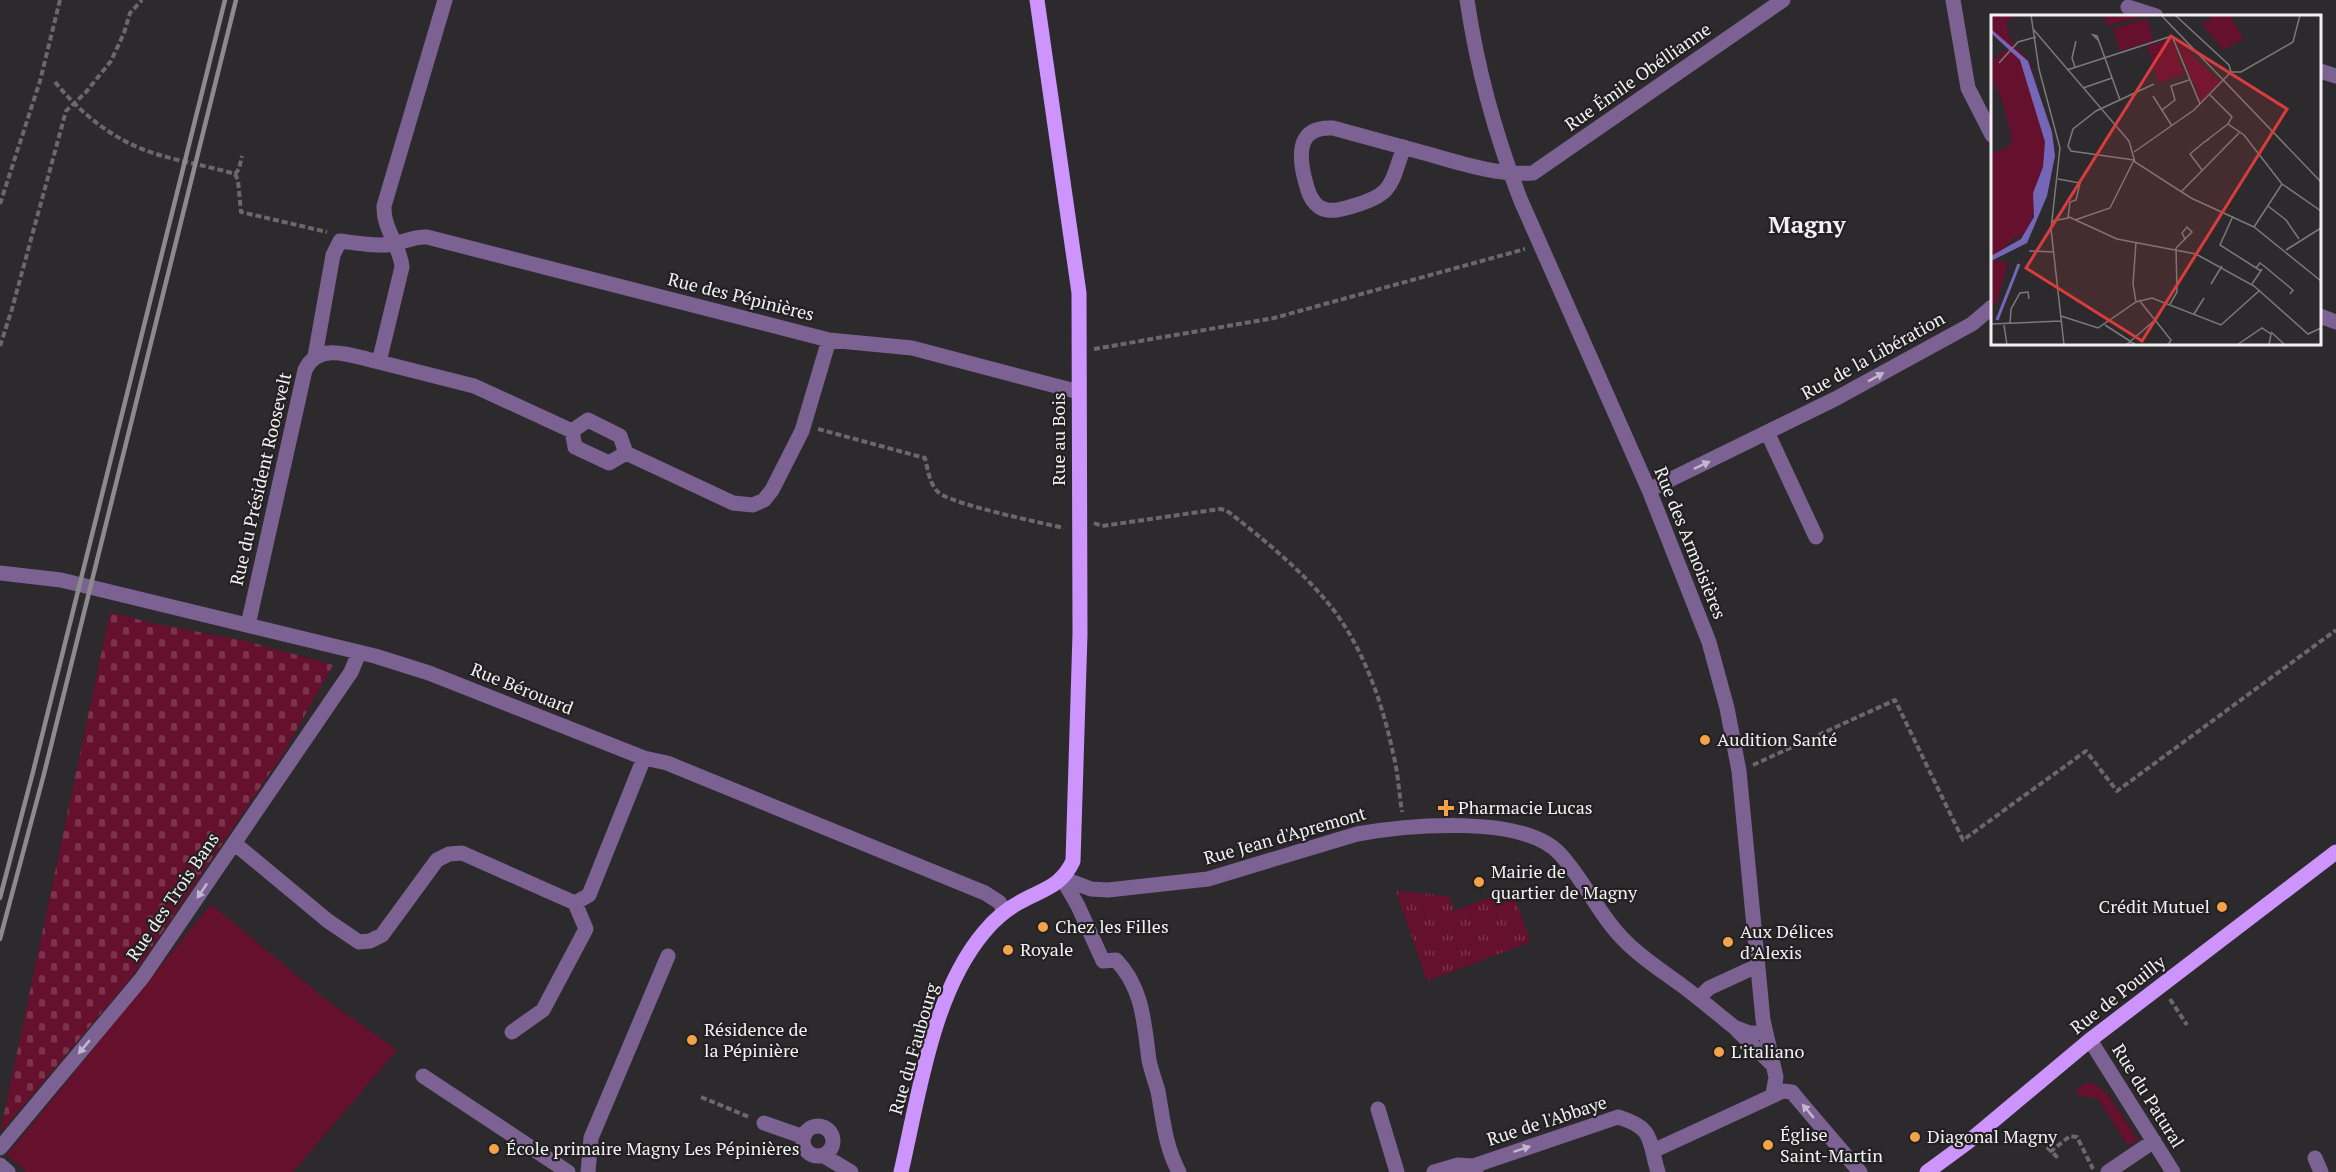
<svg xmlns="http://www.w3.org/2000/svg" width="2336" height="1172" font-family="'PT Serif',serif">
<defs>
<pattern id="cemetery-stones" width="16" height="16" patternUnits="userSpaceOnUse" patternTransform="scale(1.5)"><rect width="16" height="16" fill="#65102d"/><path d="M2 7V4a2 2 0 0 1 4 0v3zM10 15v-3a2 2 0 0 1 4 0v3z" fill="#7c334c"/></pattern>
<pattern id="park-tufts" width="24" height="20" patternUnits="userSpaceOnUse" patternTransform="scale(1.5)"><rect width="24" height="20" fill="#65102d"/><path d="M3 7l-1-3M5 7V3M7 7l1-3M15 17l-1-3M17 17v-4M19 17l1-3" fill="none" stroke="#7c334c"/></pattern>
</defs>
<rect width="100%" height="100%" fill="#2c2a2c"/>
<!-- grass -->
<path fill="#65102d" d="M211 904 324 998 397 1050 293 1172H26L7 1155Z
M2093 1083 2109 1095 2138 1140 2128 1146 2098 1099 2076 1095 2079 1087 2085 1083Z"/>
<!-- cemetery -->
<path fill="url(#cemetery-stones)" d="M110 612 151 623 246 641 333 665 284 752 134 974 0 1133Z"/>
<!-- park -->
<path fill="url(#park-tufts)" d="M1512 889 1530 942 1427 981 1396 891 1449 896 1454 911Z"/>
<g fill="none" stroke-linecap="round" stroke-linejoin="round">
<!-- path -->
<path stroke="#6a686a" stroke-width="4" stroke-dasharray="6 3" stroke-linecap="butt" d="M55 82C77 109 104 132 135 146 166 160 202 164 235 174L238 180 241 212 327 232
M235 174 239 169 242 156
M0 204 40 81 60 0
M0 346 12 309 66 111 86 92 111 61 124 33 130 13 142 0
M1094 349 1274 318 1525 249
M818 429 925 458C928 470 929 483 938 492 950 504 1042 523 1064 528
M1094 523 1102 526 1220 509 1226 510C1262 538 1299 568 1328 603 1362 644 1382 701 1393 753 1398 772 1399 793 1402 812
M1753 765 1895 700 1963 840 2086 751 2117 791 2336 630
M2170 999 2187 1025
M701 1097 749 1117
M2047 1147 2058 1158
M2050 1152 2070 1136 2077 1137 2093 1169"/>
<!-- minor -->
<path stroke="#7c6193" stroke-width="15" d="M1467 0C1477 68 1496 137 1521 201L1649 490 1709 642 1727 708 1739 771 1763 1020 1776 1077 1773 1094
M1953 0 1968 88 1992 135
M2128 7 2156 16
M2320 71 2336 76
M1404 147C1390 185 1394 194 1353 206 1342 209 1331 213 1321 208 1309 201 1307 187 1304 176 1298 150 1300 126 1333 128 1365 137 1396 145 1428 154 1463 164 1496 175 1533 173L1783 0
M2320 316 2336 322
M315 356 333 255 340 241C357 243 376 247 393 244 405 242 414 236 427 237L829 340 912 348 1079 392
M379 362 474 386 572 431
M588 420 620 436 626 453 609 463 575 447 572 431Z
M1768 434 1816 537
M626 453 733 503 753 505 764 500 772 490 802 431 829 340
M1649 490 1835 399 1972 324 1992 307
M0 573 61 580 375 656 429 673 644 758 667 763 985 893 999 902 1005 911
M248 625 305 370C319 340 355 357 379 362L402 267C400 245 383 229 384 206L445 0
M234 843 328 921 359 942 370 941 382 935 437 860 449 854 462 853 575 903
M1062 878 1091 889 1108 890 1208 879 1357 834C1407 825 1524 814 1560 854 1585 881 1600 917 1626 942 1643 959 1665 973 1684 987 1701 1000 1718 1014 1734 1027L1749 1033 1765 1032
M1062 878 1078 906 1103 961 1116 960C1143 988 1144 1023 1149 1060 1151 1070 1155 1081 1158 1091 1163 1119 1165 1146 1179 1172
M1699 998 1709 988 1757 966
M1736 1029 1773 1065
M512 1032 543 1010 586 929 575 903 589 895 644 758
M2090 1040 2173 1172
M423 1076 568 1172
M1378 1109 1397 1172
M764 1123 804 1137
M803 1141a15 15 0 1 1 30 0a15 15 0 1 1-30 0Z
M0 1148 142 978 351 672 359 653
M1653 1151 1783 1091 1792 1092 1796 1097 1860 1172
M824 1156 851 1172
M2315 1158 2321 1172
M0 1165 8 1172
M588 1172 591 1138 668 956
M1434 1172 1458 1165 1473 1166
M1476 1172 1473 1166 1618 1117C1655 1128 1648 1140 1658 1172
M2108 1172 2154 1141"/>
<!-- major -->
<path stroke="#ce94fd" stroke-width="15" d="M901 1172C919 1095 932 993 985 931 995 919 1007 909 1020 902 1043 889 1061 887 1073 861L1080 634 1079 293 1037 0
M1927 1172 1968 1142 2090 1040 2336 852"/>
<!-- rail -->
<path stroke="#8c8a8c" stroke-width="4.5" d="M0 898 33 772 225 0
M0 939 44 774 236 0"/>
</g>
<!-- one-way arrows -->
<defs><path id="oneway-solid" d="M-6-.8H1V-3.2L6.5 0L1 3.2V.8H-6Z" transform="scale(1.5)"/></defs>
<g fill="#c3b7cc">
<use href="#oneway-solid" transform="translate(1876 377) rotate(-29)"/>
<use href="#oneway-solid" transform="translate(1702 465) rotate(-25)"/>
<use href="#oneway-solid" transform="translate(202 891) rotate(124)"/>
<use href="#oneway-solid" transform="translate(84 1047) rotate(130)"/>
<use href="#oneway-solid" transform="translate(1808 1111) rotate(-130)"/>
<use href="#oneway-solid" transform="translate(1522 1149) rotate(-18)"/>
</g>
<!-- markers -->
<g fill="#f6a248" stroke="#232022" stroke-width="2">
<circle cx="1705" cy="740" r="6"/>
<path d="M1443 799h6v6h6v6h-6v6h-6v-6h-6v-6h6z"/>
<circle cx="1479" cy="882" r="6"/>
<circle cx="2222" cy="907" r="6"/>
<circle cx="1043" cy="927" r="6"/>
<circle cx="1728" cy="942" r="6"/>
<circle cx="1008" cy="950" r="6"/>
<circle cx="692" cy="1040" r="6"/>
<circle cx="1719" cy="1052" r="6"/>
<circle cx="1915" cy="1137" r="6"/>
<circle cx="1768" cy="1145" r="6"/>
<circle cx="494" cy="1149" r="6"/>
</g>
<g text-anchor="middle" stroke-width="4.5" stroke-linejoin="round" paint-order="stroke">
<!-- street labels -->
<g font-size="18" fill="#f2f0f2" stroke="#232022">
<text transform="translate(1638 77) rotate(-35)" y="6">Rue Émile Obéllianne</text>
<text transform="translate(741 297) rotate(14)" y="6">Rue des Pépinières</text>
<text transform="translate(1873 356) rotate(-29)" y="6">Rue de la Libération</text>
<text transform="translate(1059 439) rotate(-90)" y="6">Rue au Bois</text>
<text transform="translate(261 479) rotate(-77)" y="6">Rue du Président Roosevelt</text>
<text transform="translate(1690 543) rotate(68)" y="6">Rue des Armoisières</text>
<text transform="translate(522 689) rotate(22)" y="6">Rue Bérouard</text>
<text transform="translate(1285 836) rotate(-16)" y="6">Rue Jean d'Apremont</text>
<text transform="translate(173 897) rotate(-56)" y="6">Rue des Trois Bans</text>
<text transform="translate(2118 995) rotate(-38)" y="6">Rue de Pouilly</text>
<text transform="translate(914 1049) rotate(-74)" y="6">Rue du Faubourg</text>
<text transform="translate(2148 1096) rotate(58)" y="6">Rue du Patural</text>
<text transform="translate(1547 1121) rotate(-18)" y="6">Rue de l'Abbaye</text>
</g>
<!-- poi labels -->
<g font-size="18" fill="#f2f0f2" stroke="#232022" text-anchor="start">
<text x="1717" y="746">Audition Santé</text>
<text x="1458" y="814">Pharmacie Lucas</text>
<text x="1491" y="878">Mairie de<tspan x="1491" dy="21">quartier de Magny</tspan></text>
<text x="2210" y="913" text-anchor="end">Crédit Mutuel</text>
<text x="1055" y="933">Chez les Filles</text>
<text x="1740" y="938">Aux Délices<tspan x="1740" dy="21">d’Alexis</tspan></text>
<text x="1020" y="956">Royale</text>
<text x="704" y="1036">Résidence de<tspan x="704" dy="21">la Pépinière</tspan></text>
<text x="1731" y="1058">L'italiano</text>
<text x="1780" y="1141">Église<tspan x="1780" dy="21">Saint-Martin</tspan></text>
<text x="1927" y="1143">Diagonal Magny</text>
<text x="506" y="1155">École primaire Magny Les Pépinières</text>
</g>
<!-- district labels -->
<g font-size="24" font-weight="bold" fill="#f2f0f2" stroke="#232022">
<text x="1807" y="233">Magny</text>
</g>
</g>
<!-- overview -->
<g transform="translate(1991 15)">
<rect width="330" height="330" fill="#2c2a2c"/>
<path d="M0 0H21L22 5 15 6 19 24 38 46 55 102 56 152 40 207 0 244V138L16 133 21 125 11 85 0 62V46L17 34 0 19ZM113 0H147L148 2 116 11ZM156 3 162 25 129 36 122 14ZM181 23 193 59 167 68 156 31Z" fill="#65102d"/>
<path d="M0 0H19L20 3 14 4 6 17 0 13ZM38 78 53 129 44 173 30 170 22 155 41 129 42 110 33 97 32 83ZM26 125 28 135 16 152 0 153V141L19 135ZM45 189 38 214 21 229 28 220 31 205Z" fill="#65102d"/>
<path d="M184 23 229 67 210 86Z" fill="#65102d"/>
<path d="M218 0H239L253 24 232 35 210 8 219 5ZM4 245 17 248 5 290 0 289V248Z" fill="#65102d"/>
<path d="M0 14 37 46 61 117 64 141 56 181 36 228 0 246V241L30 224 43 202 42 178 52 152 54 127 29 45 0 18Z" fill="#7467b8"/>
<path fill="none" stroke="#7467b8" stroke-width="3" d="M6 305 28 249"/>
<path fill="none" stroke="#7b797b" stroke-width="1.5" d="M40 0 48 54 69 133 60 214 73 330M170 0 330 167M184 0 238 50 240 57M42 14 138 126 144 147 200 183 263 212 330 266M108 26 102 20 106 21 129 85M8 48 27 27 45 22M84 52 81 43 85 26M76 55 181 21 209 89M92 73 121 63M219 80 241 102 237 109 253 120 291 169 330 196M162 81 181 111M171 95 184 85 180 71 198 65M218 124 212 128 237 109M143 137 203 95 240 57H250L302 27 309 0M143 145 80 136 77 131 82 114 105 96 163 69M211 155 199 139 212 128M67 164 89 168 85 185 79 187M190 177 248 118M277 191 295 205 308 224M242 201 229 230 270 256M78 202 126 224 205 239 263 271 317 319 330 313M84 205 119 193 143 145M61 206 77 203 79 187M263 212 291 169M185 233 201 217 196 212 191 218 194 224M295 235 330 213M38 236 63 237M265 253 269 248 273 251 302 275 299 279M220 269 231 251M261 269 271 254M148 285 180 325 177 330M145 287 142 269 145 227M179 289 186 277 185 233M203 299 213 283M70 301 107 313 145 287 161 283 230 310 269 275M0 309 70 306M19 309 20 294 29 278 37 277 38 284M13 310 16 330M114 310 145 330M280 317 294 330M135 330 164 305M246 330 271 313 280 319 278 330"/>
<path fill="#d93c3c" fill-opacity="0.15" stroke="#d93c3c" stroke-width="3" d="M180 21 296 94 151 326 35 253Z"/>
<rect width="330" height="330" fill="none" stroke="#f2f0f2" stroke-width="3"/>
</g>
</svg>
